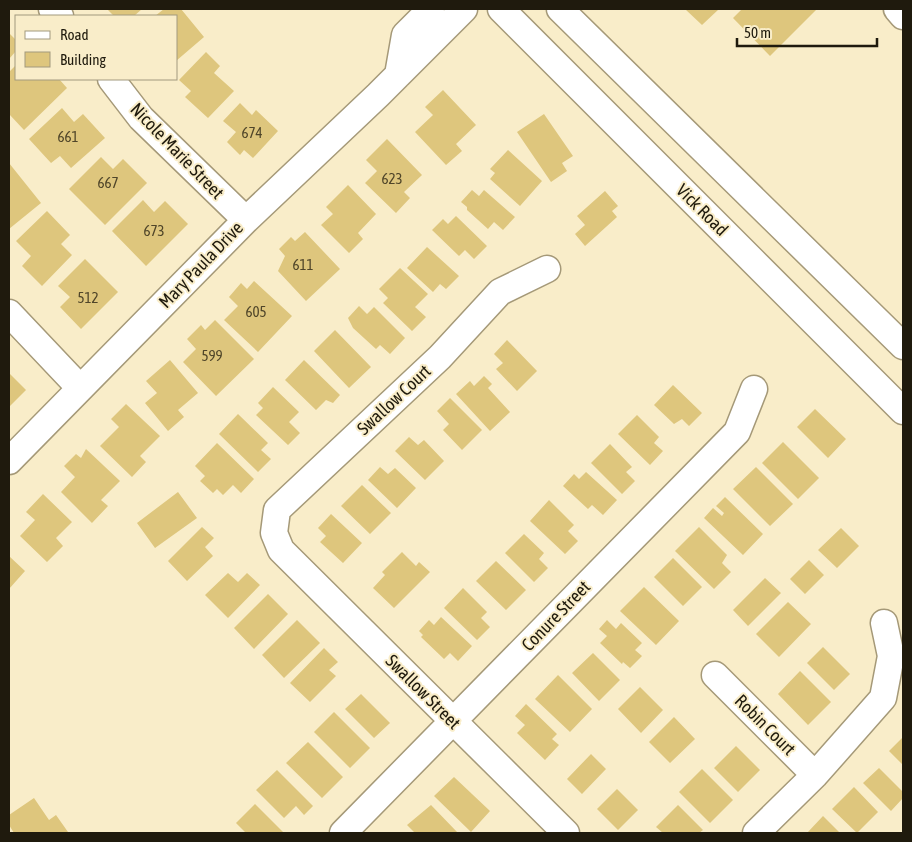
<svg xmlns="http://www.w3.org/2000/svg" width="912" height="842" font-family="'Asap Condensed',sans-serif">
<rect width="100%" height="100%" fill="#f9edc9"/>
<!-- building -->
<path fill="#dec67d" d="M109 9H142L134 16H114L108 10Z
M164 9H181L204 37 176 61V16H155Z
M685 9H719L702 25Z
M742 9H817L770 56 733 18Z
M9 33 16 40V51L9 59Z
M206 52 220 66 214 73 234 91 208 118 185 97 191 91 179 80Z
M16 65V79H59L67 88 24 130 9 114V72Z
M443 90 476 125 456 144 462 151 446 165 415 132 433 115 425 107Z
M240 103 252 115 256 110 278 131 253 158 244 150 240 155 227 142 236 132 223 121Z
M62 108 74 122 83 114 105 138 71 168 60 156 51 163 29 139Z
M544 114 573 156 562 163 567 171 551 182 517 132Z
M387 139 422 175 404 192 410 198 396 213 365 183 377 171 366 160Z
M508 150 542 181 520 206 490 179 495 173 490 169Z
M101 157 113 169 123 159 147 183 105 225 69 189Z
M9 163 41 203 9 229Z
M348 185 376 214 358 233 363 239 349 253 321 225 333 214 326 207Z
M472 190 479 196 484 190 515 217 503 230 494 222 488 229 467 210V207L461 202Z
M605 191 618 206 612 211 617 217 585 246 575 234 585 225 577 216Z
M143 200 154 212 165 201 188 224 146 266 112 231Z
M47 211 70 235 61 244 72 255 42 286 22 266 31 256 16 241Z
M456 216 487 246 474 259 465 250 459 256 432 230 443 219 448 224Z
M305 232 340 269 306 301 278 271 285 256 279 249 291 237 295 241Z
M427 247 459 276 446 289 440 284 433 292 407 268Z
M85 259 118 292 81 329 60 307 70 297 58 286Z
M400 268 428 294 415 307 426 317 412 331 383 303 388 298 379 289Z
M254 281 292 316 258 352 224 320 238 306 229 297 241 283 247 289Z
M359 306 367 314 374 307 405 338 390 354 380 345 376 349 353 328 348 318Z
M215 320 254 359 216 396 183 362 196 349 187 339 201 325 205 330Z
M335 330 371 367 349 388 314 351Z
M507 340 537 371 517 391 496 369 503 363 494 354Z
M170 360 198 393 178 410 184 417 168 431 145 403 157 393 146 381Z
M304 360 340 395 333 403 326 400 316 410 285 380Z
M9 373 26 390 9 407Z
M484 376 492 384 488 388 510 412 490 431 456 394 470 381 474 386Z
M673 385 702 413 689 426 682 419 674 424 654 405Z
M273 387 299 412 289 422 300 433 288 445 256 415 263 408 258 403Z
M450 398 482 430 462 450 443 430 449 424 437 411Z
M126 404 160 436 140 456 146 462 132 477 100 446 119 427 111 419Z
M815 409 846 439 828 458 797 427Z
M238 414 268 443 261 450 271 459 258 472 219 434Z
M637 415 659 437 654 443 663 451 650 465 618 434Z
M409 437 418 445 424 440 444 461 425 480 395 451Z
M783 442 819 478 798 499 762 463Z
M217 443 254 479 241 493 233 485 223 495 217 489 213 493 200 481 205 476 195 466Z
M610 444 632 467 626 472 635 481 622 494 591 463Z
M86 449 120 481 101 500 108 506 92 523 61 492 75 477 64 466 76 454 81 458Z
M380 467 388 474 395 468 416 488 397 508 368 480Z
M756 467 793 504 770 526 733 489Z
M586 472 617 500 603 515 592 505 588 509 563 486 574 474 579 479Z
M362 485 391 513 370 534 341 506Z
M178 492 197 518 155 548 137 523Z
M43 494 72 522 56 538 63 546 47 562 20 536 35 520 26 512Z
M725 497 763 534 743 555 704 518 713 508 722 516 724 513 716 506Z
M549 500 574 525 568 531 578 541 565 554 530 521Z
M331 514 362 543 343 563 320 542 326 536 318 528Z
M202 527 214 538 205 547 213 556 187 581 168 561Z
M699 527 727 555 722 563 731 572 714 589 675 551Z
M841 528 859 546 837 568 818 550Z
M524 534 544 553 539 559 548 568 534 582 505 553Z
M402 552 416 566 419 562 430 572 394 608 373 588 385 575 382 572Z
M9 556 25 571 9 589Z
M673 558 702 587 683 606 654 577Z
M809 560 824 575 805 594 790 579Z
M496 561 526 590 506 610 476 581Z
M228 573 238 582 247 573 260 585 228 618 205 595Z
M765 578 781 593 748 626 733 610Z
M644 587 679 621 656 645 620 611Z
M463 588 487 612 481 618 490 627 477 640 444 608Z
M268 594 288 614 254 649 234 628Z
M788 602 811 624 779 657 756 634Z
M441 617 472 646 458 661 450 653 444 659 421 637 423 635 419 631 429 620 434 625Z
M297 620 320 643 284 678 262 655Z
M607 620 616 629 621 623 642 643 635 650 642 656 630 668 623 662 622 664 600 643 607 636 599 629Z
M823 647 850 674 834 690 807 663Z
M324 648 338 662 329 670 336 676 310 702 290 683Z
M593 653 620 680 599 701 572 673Z
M800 671 831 702 808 725 778 694Z
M558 675 592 709 570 732 535 699Z
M640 687 663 710 641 733 618 709Z
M361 694 390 723 374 738 345 709Z
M526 704 557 734 552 739 559 745 545 760 517 733 525 725 515 716Z
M334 712 370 748 350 768 314 732Z
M674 717 695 739 670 763 649 742Z
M903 737V765L889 751Z
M308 742 343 777 322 798 286 763Z
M736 746 760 770 738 792 714 768Z
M591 754 606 769 582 794 567 779Z
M879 768 903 792V798L891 811 863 783Z
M702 769 733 800 710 823 679 792Z
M277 770 313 806 304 815 296 806 284 818 256 790Z
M454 777 490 811 471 832 434 796Z
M854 787 878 812 857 833 832 809Z
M617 789 638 810 618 830 597 809Z
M34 798 49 820 56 815 68 832 14 833 9 825V815Z
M255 804 284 833H246L236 823Z
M431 805 458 833H415L407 825Z
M678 805 703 830 699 833H663L656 827Z
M823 816 840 833H807Z"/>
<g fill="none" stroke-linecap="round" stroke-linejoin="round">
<defs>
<path id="minor" d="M52 9 60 16
M501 9 903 411
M560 9 903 346
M897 9 903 16
M398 75 405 35 431 9
M111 79 141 118 246 220
M547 269 500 292 440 357 277 510 274 533 281 550 566 833
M9 313 80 388
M9 461 246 220 378 95 464 9
M715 675 815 775
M343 833 737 432 754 389
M756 833 815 775 883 698 891 656 884 623"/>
</defs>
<!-- minor casing -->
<use href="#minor" stroke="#a59978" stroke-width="29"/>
<!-- minor -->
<use href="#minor" stroke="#fff" stroke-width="26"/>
</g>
<g text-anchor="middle" stroke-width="4" stroke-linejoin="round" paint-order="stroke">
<!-- number labels -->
<g font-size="15" fill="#4f4529">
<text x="252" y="138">674</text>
<text x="68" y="142">661</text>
<text x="392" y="184">623</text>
<text x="108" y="188">667</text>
<text x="154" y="236">673</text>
<text x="303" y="270">611</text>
<text x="88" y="303">512</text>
<text x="256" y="317">605</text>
<text x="212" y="361">599</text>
</g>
<!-- street labels -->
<g font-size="18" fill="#1f1a0d" stroke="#f9edc9">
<text transform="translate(177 151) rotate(46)" y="6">Nicole Marie Street</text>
<text transform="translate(702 210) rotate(45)" y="6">Vick Road</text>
<text transform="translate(201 265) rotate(-46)" y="6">Mary Paula Drive</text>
<text transform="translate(394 400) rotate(-43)" y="6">Swallow Court</text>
<text transform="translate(556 616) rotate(-46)" y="6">Conure Street</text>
<text transform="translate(423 692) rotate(45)" y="6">Swallow Street</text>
<text transform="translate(765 725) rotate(45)" y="6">Robin Court</text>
</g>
</g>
<!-- border -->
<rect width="912" height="842" fill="none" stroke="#1f1a0d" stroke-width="20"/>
<!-- legend -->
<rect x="15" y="15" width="162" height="65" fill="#f9edc9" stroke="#a2997e"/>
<rect x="25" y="31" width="25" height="8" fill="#ffffff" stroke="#a2997e"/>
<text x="60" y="40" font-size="15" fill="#1f1a0d">Road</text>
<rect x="25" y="52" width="25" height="15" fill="#dec67d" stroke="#a2997e"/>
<text x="60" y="65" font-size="15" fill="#1f1a0d">Building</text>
<!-- scale -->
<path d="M737 38v8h140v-8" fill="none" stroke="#1f1a0d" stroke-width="2.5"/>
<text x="744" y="38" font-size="15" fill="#1f1a0d" stroke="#f9edc9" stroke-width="4" paint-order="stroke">50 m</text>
</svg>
